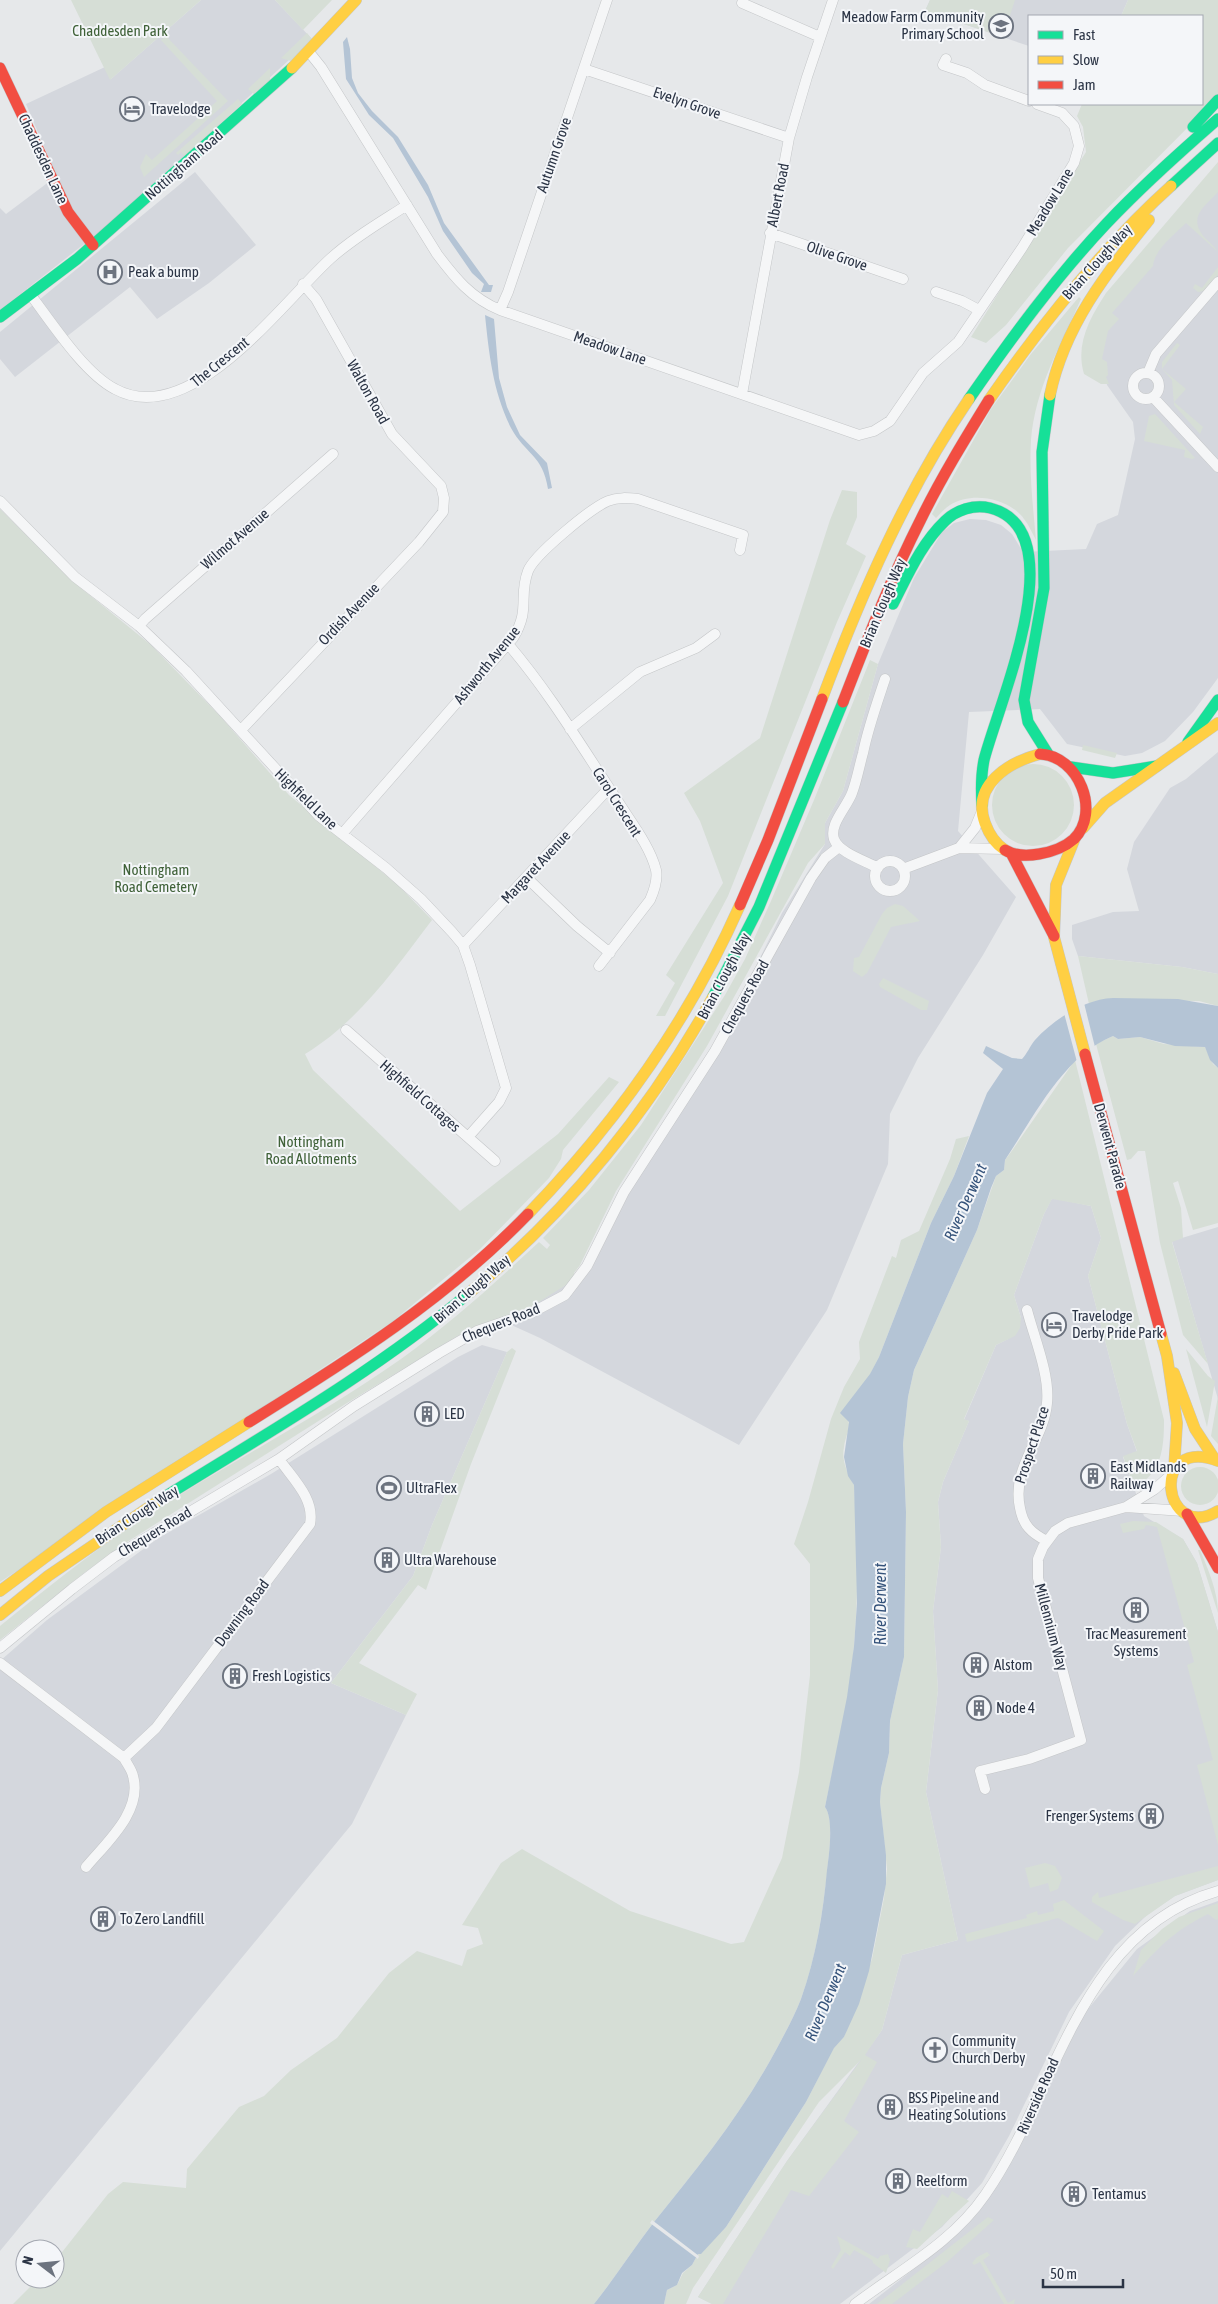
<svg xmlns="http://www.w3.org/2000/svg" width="1218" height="2304" font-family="'Asap Condensed',sans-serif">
<rect width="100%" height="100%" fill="#e6e8ea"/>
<!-- built -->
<path fill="#d4d7dd" d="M201 0H275L312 39 107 226 0 310V208L6 214 46 184 54 170 26 104 105 67 111 79Z
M930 0H1128L1121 16H1029V46L925 11Z
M195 172 256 245 209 283 157 319 130 287 15 377 0 359V332Z
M1218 186V678L1193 712 1165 741 1142 753 1125 756 1067 744 1040 709 969 712 958 831 1016 897 983 955 918 1058 890 1114 888 1164 827 1310 739 1445 540 1338 498 1319 566 1285 584 1266 733 1013 782 913 825 844V823L843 791 878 664 914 578 942 532 954 523 970 519 986 520 1001 525 1012 534 1023 552 1086 549 1097 524 1118 515 1135 439 1133 422 1107 385 1099 347 1109 314 1161 246Z
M1218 752V974L1182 967 1078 956 1072 939V925L1113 912 1139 911 1127 869 1134 842 1170 788 1186 779Z
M1052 1198 1091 1206 1101 1238 1088 1276 1127 1424 1137 1452 1123 1457 1144 1516 1183 1539 1197 1563 1218 1632V1880L1175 1896 1148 1914 1115 1946 1069 2012 1009 2136 982 2183 942 2227 840 2304H712L698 2297 787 2161 882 2030 902 1955 958 1940 926 1792 938 1690 933 1611 941 1547 938 1502 943 1482 969 1421 964 1420 996 1345 1008 1339 1021 1318 1014 1295 1044 1214Z
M1218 1227V1399L1172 1241Z
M482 1345 507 1352 432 1525 413 1576 331 1683 406 1715 352 1824 0 2251V1661L47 1620 157 1539 271 1474 458 1357Z
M1218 1901V2304H869L950 2241 994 2189 1075 2025 1137 1949 1190 1911Z"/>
<!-- green -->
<path fill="#d6ded6" d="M71 0H201L110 80Z
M275 0H332L303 30Z
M930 0H1015L1003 37 925 11Z
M1128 0H1218V97L1068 248 1006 325 986 343 971 337 1086 152 1083 127 1077 116 1082 104H1202V16H1121Z
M307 33 312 39 291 61 281 58Z
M166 36 228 101 144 177 140 167 146 154 152 160 217 101 161 40Z
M270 68V80L254 94 248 89Z
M238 99 242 104 185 156 181 152 178 155 176 153Z
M1218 162V192C1204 207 1187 217 1205 238 1209 242 1215 247 1218 252L1186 223C1175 234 1154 250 1153 266L1112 313 1119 319 1108 331 1102 359 1107 362 1108 375 1106 377 1109 384H1101L1084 374C1075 344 1090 318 1106 293Z
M1218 267V275L1205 291 1198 292 1193 288 1195 284 1202 288Z
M1079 297 1081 299C1061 344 1035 389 1031 440 1029 473 1033 507 1036 540 1032 533 1029 525 1024 519 1009 498 972 491 950 505 945 508 940 514 936 518L932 514 991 409 1031 354Z
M1177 343 1180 345 1162 369 1186 389 1174 402 1203 427 1200 434 1174 405 1172 380 1162 369V362Z
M1155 414 1195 458 1192 459 1184 457 1185 450 1144 441 1149 416Z
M842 490 857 492V517L846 544 866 556 837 622 728 896 665 1016H656L675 983 666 975 723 883 700 821 684 793 760 738 830 520Z
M0 509 71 580 151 645 220 716 289 795 399 886 432 920C395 969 358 1022 305 1054L313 1070 460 1211 558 1134 609 1077 619 1082 563 1150 561 1159 549 1178 480 1249 393 1321 0 1582Z
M870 660 878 664 843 791 825 823V844L808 863 707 1046 616 1191 580 1265 574 1273V1277L566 1285 526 1310 459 1335 347 1403 127 1542 84 1573 0 1640V1626C47 1588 94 1550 145 1517 229 1462 319 1417 401 1359 451 1323 495 1283 539 1242L547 1249 550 1245 543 1238 589 1190 641 1125 725 995 745 959 771 901 814 800Z
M1083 745 1117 753 1115 758 1082 750Z
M992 805a41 41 0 1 1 82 0a41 41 0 1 1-82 0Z
M895 904 903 906 920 921 891 927 867 973 862 977 853 971 854 958 859 957 882 914 887 908Z
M1078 956 1182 967 1218 974V1006L1199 1001 1100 1000 1089 1004Z
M883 978 929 1001 927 1010H921L880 987 879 984Z
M1113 1036 1118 1039 1140 1037 1164 1044 1205 1047 1213 1064 1218 1068V1223L1193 1230 1178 1181 1173 1183 1181 1208 1183 1238 1172 1242 1208 1364 1183 1335 1160 1243 1145 1151H1138L1131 1159 1127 1160 1096 1044Z
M1075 1060 1164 1420C1164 1448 1162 1474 1134 1487L1123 1456 1137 1451 1127 1424 1088 1276 1101 1238 1091 1206 1052 1199 1044 1214 1014 1295 1021 1318 1020 1328 1015 1336 996 1345 964 1419 969 1421 943 1482 938 1502 941 1547 933 1611 938 1690 926 1792 958 1940 902 1955 882 2030 865 2055 877 2062 844 2121 859 2132 809 2196 791 2190 723 2304H712L698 2297 787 2161 862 2059 819 2102 693 2288 686 2304H664L667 2290 677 2285 683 2273 692 2265 698 2254 726 2227 806 2102 834 2047 844 2037 872 1959 884 1898 887 1869 880 1802 881 1788 889 1753 890 1721 904 1657 906 1512 903 1444 908 1397 914 1370 977 1230 996 1176 1004 1170 1005 1160 1011 1152Z
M969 1136 954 1176 931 1223 879 1357 848 1419C851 1430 845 1437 844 1447 841 1461 848 1474 854 1485 857 1539 859 1592 854 1645 850 1700 836 1753 825 1807 835 1821 828 1857 827 1874 822 1916 816 1958 801 1999 794 2017 785 2033 776 2050 741 2115 700 2165 654 2222 633 2249 615 2278 594 2304H13L38 2279H55V2261L108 2194 123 2182 186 2188 187 2169 239 2107 264 2096 291 2070 337 2038 389 1973 417 1951 462 1966 467 1950 483 1944 478 1928 462 1925 501 1863 522 1849 630 1911 731 1944 744 1942 782 1858 799 1772 810 1675V1564L794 1544 808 1502 831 1419 844 1387 860 1359 859 1342 892 1256 896 1258 901 1240 919 1231 950 1159 956 1139Z
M512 1348 516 1351 471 1464 426 1590 418 1585 359 1663 417 1694 406 1715 331 1683 413 1576 432 1525 507 1352Z
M1186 1349 1208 1376 1215 1381 1207 1427Z
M1218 1396V1444L1211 1436Z
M1181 1486a19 19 0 1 1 38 0a19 19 0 1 1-38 0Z
M1133 1521 1156 1522 1183 1539 1197 1563 1218 1632V1845L1197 1765 1213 1760 1187 1665 1194 1662 1157 1527 1146 1525 1144 1529 1123 1533 1120 1524Z
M1198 1550H1200C1208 1569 1218 1592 1218 1613Z
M1045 1863 1055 1866 1062 1878 1058 1889 1050 1892 1048 1883 1030 1888 1025 1868Z
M1218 1866V1880L1175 1896 1135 1924 1123 1920 1092 1902V1897L1098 1892 1099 1898Z
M1064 1900 1104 1931 1097 1941 1058 1918 967 1942 965 1934 1027 1918 1026 1915 1037 1911 1038 1915 1054 1911 1053 1904Z
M1218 1903V1919L1216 1920 1208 1914C1172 1932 1159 1947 1133 1976L1141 1950 1162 1929 1179 1917Z
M952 2191 969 2201 917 2249 906 2247 913 2229 920 2232 942 2194 948 2198Z
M988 2217 994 2220 947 2262 892 2304H877Z
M837 2236 878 2259 880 2256 888 2254 890 2260 886 2273 873 2263 872 2260 854 2250 850 2256 845 2252 833 2269 831 2267 841 2250Z
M987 2252 990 2255 983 2260 1008 2303 1015 2299 1014 2304H1004L980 2262 974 2265 972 2263 977 2257Z"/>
<!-- water -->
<path fill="#b4c4d5" d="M347 37 350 49 352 78 358 93 372 111 398 137 428 185 444 223 489 285H493L491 292H481L484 284 472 273 443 231 428 197 393 138 369 115 346 79 343 42Z
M485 315 494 319 499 378 507 407 520 435 547 463 552 488 548 489C543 455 525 454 511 428 493 392 489 354 485 315Z
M1113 998 1178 999 1218 1006V1068L1210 1060 1205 1047 1175 1046 1140 1037 1118 1039 1113 1036C1063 1056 1034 1117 1005 1160L1004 1170 996 1176 991 1188 977 1230 914 1370 908 1397 903 1444 906 1512 904 1657 890 1721 889 1753 881 1788 880 1802 886 1855V1884L869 1971 859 2004 844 2037 834 2048 806 2102 726 2227 701 2254H698L692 2265 682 2273 677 2285 667 2290 664 2304H594C615 2278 633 2249 654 2222 700 2165 741 2115 776 2050 785 2033 794 2017 801 1999 816 1957 823 1914 827 1870 829 1855 834 1819 825 1807L847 1697 854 1646 857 1603 854 1485 848 1476 844 1457 849 1422 840 1413 870 1374 879 1357 931 1223 954 1176 987 1093 1003 1069 983 1053 986 1046 1012 1058 1022 1059C1027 1054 1030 1046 1035 1040 1054 1019 1085 999 1113 998Z"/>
<!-- pier -->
<path fill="#e6e8ea" d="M1084 1003 1095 1047 1077 1062 1064 1013Z
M652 2220 699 2256 698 2259 650 2223Z"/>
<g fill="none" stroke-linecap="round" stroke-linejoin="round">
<defs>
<path id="street" d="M742 3 820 37
M309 52 321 67 437 254C455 278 471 298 500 310L859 435 874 431 890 421 923 373 958 342 1022 248 1074 163 1079 146 1074 126 1062 113 1037 104
M946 59 943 65 967 73 985 85 1029 101
M584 69 789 138
M770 233 903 279
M936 292 962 301 979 310
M30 294C52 323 84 373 115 389 190 430 281 304 330 259 353 238 381 222 407 205
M500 310 508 292 607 0
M1148 373 1156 354 1218 282
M1133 386a13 13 0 1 1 26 0a13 13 0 1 1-26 0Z
M742 394 789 138 807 77 833 0
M1153 397 1218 467
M0 501 75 577 139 626 186 671 319 816 386 868 421 899 452 932 463 945 470 965 506 1088 499 1102 468 1137
M139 626 145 619 333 454
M508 644C549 692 582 747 617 800 630 821 650 846 656 870 658 880 654 891 650 900L599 966
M570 729 640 672 696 648 715 634
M241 730 419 542 443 512 444 498 441 486 392 434 316 299 303 284
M342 834 513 638C531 609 518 597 528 571 534 555 591 508 608 501 618 497 628 498 638 499L743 535 740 550
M959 848 975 828 982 811
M875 876a15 15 0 1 1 30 0a15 15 0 1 1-30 0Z
M878 868C866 861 839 853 834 839 829 824 847 807 852 793 857 780 859 767 863 753 868 728 877 703 885 679
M903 869 959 848 1003 849
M526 877 577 926 610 953
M463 945 609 788
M346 1030 495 1161
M1027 1310C1034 1337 1050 1375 1047 1403 1044 1440 1011 1467 1020 1508 1023 1525 1031 1533 1047 1541
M1126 1507 1155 1489 1172 1474
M0 1648 72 1589 114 1557 279 1459 354 1406 439 1353 477 1331 533 1312 565 1295 587 1266 624 1192 715 1051 811 878 825 858 839 847
M0 1663 124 1758C127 1764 132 1770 133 1776 143 1811 106 1843 86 1867
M124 1758 156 1728 310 1524C315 1499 293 1479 279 1459
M985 1789 980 1771 1029 1759 1081 1740 1038 1578V1559L1043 1547 1055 1531 1068 1523 1126 1507 1183 1511
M855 2304C900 2270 952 2243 985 2195 1057 2092 1079 1930 1218 1891"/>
<path id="fast" d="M1193 127 1218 100
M1171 186 1218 143
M0 317 77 259 292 68
M969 399C1012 337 1056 277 1107 223 1142 186 1180 152 1218 119
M893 604C908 575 921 544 945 521 956 510 974 504 990 508 1077 530 997 707 984 760 981 775 981 790 982 805
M1188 742 1218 700
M1048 754 1028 722 1024 700 1044 588 1042 452 1050 395
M1071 767 1113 773 1157 766
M713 997 759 907 843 702
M158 1501C264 1435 373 1373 469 1293"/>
<path id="slow" d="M292 68 356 0
M1050 395C1064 327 1106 273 1149 220
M989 400C1042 324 1101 249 1171 186
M822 699C861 595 906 491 969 399
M1083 828 1105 803 1218 723
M1075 838 1056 885 1054 937 1085 1054
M1005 850C994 843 989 834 985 823 971 785 1009 762 1040 754
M528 1214C615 1124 689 1020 740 905
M469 1293C568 1212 651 1109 713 997
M1161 1334 1167 1356 1177 1423 1174 1470
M1174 1373 1195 1429 1214 1458
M1218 1461C1148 1435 1163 1544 1218 1511
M0 1591 106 1512 249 1422
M0 1615 48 1576 158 1501"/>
<path id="jam" d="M0 68 68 212 93 245
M843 702C867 640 891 578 921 519 941 478 965 439 989 400
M1005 850C1015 856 1028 856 1039 854 1051 852 1065 847 1074 839 1101 812 1079 756 1040 754
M1011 853 1054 936
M740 905 768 840 822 699
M1085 1054 1161 1334
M249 1422C348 1361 447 1298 528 1214
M1187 1514 1218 1568"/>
</defs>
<!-- street casing -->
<use href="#street" stroke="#c4c6c8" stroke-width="11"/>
<!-- fast casing -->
<use href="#fast" stroke="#c4c6c8" stroke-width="12"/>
<!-- slow casing -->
<use href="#slow" stroke="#c4c6c8" stroke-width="12"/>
<!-- jam casing -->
<use href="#jam" stroke="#c4c6c8" stroke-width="12"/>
<!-- street -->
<use href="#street" stroke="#f5f6f7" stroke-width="10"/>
<!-- fast -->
<use href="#fast" stroke="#16e098" stroke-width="11"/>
<!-- slow -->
<use href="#slow" stroke="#ffcf43" stroke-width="11"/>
<!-- jam -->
<use href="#jam" stroke="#f24e42" stroke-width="11"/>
</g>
<!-- icons -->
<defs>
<symbol id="school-ring" viewBox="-11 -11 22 22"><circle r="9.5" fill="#f4f6f9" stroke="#6c737f" stroke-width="1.5"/><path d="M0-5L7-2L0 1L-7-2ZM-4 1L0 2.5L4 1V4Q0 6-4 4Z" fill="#6c737f"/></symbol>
<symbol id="hotel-ring" viewBox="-11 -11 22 22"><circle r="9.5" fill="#f4f6f9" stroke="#6c737f" stroke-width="1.5"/><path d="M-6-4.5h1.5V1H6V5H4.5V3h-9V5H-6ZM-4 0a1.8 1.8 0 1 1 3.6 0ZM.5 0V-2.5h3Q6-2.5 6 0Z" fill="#6c737f"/></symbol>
<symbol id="hospital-ring" viewBox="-11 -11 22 22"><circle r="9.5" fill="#f4f6f9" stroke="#6c737f" stroke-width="1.5"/><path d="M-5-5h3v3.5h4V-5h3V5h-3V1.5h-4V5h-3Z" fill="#6c737f"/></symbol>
<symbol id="building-ring" viewBox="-11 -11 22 22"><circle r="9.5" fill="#f4f6f9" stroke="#6c737f" stroke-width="1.5"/><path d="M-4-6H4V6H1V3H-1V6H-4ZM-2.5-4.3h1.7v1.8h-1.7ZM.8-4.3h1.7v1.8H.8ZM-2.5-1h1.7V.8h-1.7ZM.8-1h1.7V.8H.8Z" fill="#6c737f"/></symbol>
<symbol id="stadium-ring" viewBox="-11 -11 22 22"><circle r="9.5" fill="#f4f6f9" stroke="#6c737f" stroke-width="1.5"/><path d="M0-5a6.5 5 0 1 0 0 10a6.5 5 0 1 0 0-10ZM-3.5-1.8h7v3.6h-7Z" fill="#6c737f"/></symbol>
<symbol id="church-ring" viewBox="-11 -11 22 22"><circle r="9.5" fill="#f4f6f9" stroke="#6c737f" stroke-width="1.5"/><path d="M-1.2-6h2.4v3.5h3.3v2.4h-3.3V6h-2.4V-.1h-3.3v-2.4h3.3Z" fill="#6c737f"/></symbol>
</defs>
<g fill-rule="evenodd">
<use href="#school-ring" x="987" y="12" width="28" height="28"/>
<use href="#hotel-ring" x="118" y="95" width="28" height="28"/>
<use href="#hospital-ring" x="96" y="258" width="28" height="28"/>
<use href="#hotel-ring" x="1040" y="1311" width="28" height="28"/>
<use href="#building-ring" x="413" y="1400" width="28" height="28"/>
<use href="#building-ring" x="1079" y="1462" width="28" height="28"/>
<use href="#stadium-ring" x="375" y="1474" width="28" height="28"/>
<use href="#building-ring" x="373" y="1546" width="28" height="28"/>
<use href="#building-ring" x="1122" y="1596" width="28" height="28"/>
<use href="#building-ring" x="962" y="1651" width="28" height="28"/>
<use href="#building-ring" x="221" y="1662" width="28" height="28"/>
<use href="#building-ring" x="965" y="1694" width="28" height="28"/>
<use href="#building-ring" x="1137" y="1802" width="28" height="28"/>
<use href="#building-ring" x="89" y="1905" width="28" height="28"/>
<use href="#church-ring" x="921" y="2036" width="28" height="28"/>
<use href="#building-ring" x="876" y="2093" width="28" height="28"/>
<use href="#building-ring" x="884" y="2167" width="28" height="28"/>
<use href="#building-ring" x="1060" y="2180" width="28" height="28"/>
</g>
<g text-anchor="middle" stroke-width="4" stroke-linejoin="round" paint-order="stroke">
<!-- poi labels -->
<g font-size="15" fill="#2b3445" stroke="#f4f6f9" text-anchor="start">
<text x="984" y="22" text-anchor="end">Meadow Farm Community<tspan x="984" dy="17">Primary School</tspan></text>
<text x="150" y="114">Travelodge</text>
<text x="128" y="277">Peak a bump</text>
<text x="1072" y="1321">Travelodge<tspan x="1072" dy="17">Derby Pride Park</tspan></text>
<text x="444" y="1419">LED</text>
<text x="1110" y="1472">East Midlands<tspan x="1110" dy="17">Railway</tspan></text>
<text x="406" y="1493">UltraFlex</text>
<text x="404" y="1565">Ultra Warehouse</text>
<text x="1136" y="1639" text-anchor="middle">Trac Measurement<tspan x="1136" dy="17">Systems</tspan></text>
<text x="994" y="1670">Alstom</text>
<text x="252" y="1681">Fresh Logistics</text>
<text x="996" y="1713">Node 4</text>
<text x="1134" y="1821" text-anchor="end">Frenger Systems</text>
<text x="120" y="1924">To Zero Landfill</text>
<text x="952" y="2046">Community<tspan x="952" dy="17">Church Derby</tspan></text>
<text x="908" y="2103">BSS Pipeline and<tspan x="908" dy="17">Heating Solutions</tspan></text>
<text x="916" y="2186">Reelform</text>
<text x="1092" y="2199">Tentamus</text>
</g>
<!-- park labels -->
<g font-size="15" fill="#3f6138" stroke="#f4f6f9">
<text x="120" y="36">Chaddesden Park</text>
<text x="156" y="875">Nottingham<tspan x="156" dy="17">Road Cemetery</tspan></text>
<text x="311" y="1147">Nottingham<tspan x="311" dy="17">Road Allotments</tspan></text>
</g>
<!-- street labels -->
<g font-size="15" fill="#2b3445" stroke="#f4f6f9">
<text transform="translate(687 103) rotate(19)" y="5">Evelyn Grove</text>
<text transform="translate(554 155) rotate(-71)" y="5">Autumn Grove</text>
<text transform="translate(43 159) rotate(65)" y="5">Chaddesden Lane</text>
<text transform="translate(184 165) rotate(-41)" y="5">Nottingham Road</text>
<text transform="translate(778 195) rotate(-79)" y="5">Albert Road</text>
<text transform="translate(1050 202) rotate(-59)" y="5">Meadow Lane</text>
<text transform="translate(837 256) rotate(19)" y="5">Olive Grove</text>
<text transform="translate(1097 262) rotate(-48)" y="5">Brian Clough Way</text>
<text transform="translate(610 348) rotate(19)" y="5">Meadow Lane</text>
<text transform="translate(220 362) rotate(-39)" y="5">The Crescent</text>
<text transform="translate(368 392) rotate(61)" y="5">Walton Road</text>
<text transform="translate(235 539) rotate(-41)" y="5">Wilmot Avenue</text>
<text transform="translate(883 603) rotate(-67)" y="5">Brian Clough Way</text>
<text transform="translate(349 614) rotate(-46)" y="5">Ordish Avenue</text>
<text transform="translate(487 665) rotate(-51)" y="5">Ashworth Avenue</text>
<text transform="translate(306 799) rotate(44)" y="5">Highfield Lane</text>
<text transform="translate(617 802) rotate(58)" y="5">Carol Crescent</text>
<text transform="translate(536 867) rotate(-47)" y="5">Margaret Avenue</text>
<text transform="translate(724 976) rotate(-62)" y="5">Brian Clough Way</text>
<text transform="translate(745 997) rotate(-61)" y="5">Chequers Road</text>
<text transform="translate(420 1096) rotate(41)" y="5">Highfield Cottages</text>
<text transform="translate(1110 1146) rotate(75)" y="5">Derwent Parade</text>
<text transform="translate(472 1289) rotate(-41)" y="5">Brian Clough Way</text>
<text transform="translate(501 1323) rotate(-22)" y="5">Chequers Road</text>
<text transform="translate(1032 1445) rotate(-72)" y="5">Prospect Place</text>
<text transform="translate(137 1515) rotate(-33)" y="5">Brian Clough Way</text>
<text transform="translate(155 1532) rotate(-31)" y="5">Chequers Road</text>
<text transform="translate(242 1613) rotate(-53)" y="5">Downing Road</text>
<text transform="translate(1051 1627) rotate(75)" y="5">Millennium Way</text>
<text transform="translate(1038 2096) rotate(-66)" y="5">Riverside Road</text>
</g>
<!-- water labels -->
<g font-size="16" font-style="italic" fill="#34527a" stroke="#f4f6f9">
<text transform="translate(965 1202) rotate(-66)" y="6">River Derwent</text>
<text transform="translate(880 1604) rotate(-90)" y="6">River Derwent</text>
<text transform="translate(825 2002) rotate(-67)" y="6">River Derwent</text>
</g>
</g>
<!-- legend -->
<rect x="1028" y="15" width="175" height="90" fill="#f4f6f9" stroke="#a4a8b1"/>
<rect x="1038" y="31" width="25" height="8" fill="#16e098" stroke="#a4a8b1"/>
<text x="1073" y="40" font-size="15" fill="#2b3445">Fast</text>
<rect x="1038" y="56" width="25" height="8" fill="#ffcf43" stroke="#a4a8b1"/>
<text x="1073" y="65" font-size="15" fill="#2b3445">Slow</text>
<rect x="1038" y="81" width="25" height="8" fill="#f24e42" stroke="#a4a8b1"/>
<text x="1073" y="90" font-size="15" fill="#2b3445">Jam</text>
<!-- north arrow -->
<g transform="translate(40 2264) rotate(286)"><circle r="24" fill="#f4f6f9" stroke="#a4a8b1"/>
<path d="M0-4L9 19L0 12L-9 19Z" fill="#6c737f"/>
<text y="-8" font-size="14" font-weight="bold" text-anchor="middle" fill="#2b3445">N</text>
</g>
<!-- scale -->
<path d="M1043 2279v8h80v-8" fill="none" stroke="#2b3445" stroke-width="2.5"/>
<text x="1050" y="2279" font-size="15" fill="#2b3445" stroke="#f4f6f9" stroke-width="4" paint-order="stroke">50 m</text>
</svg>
